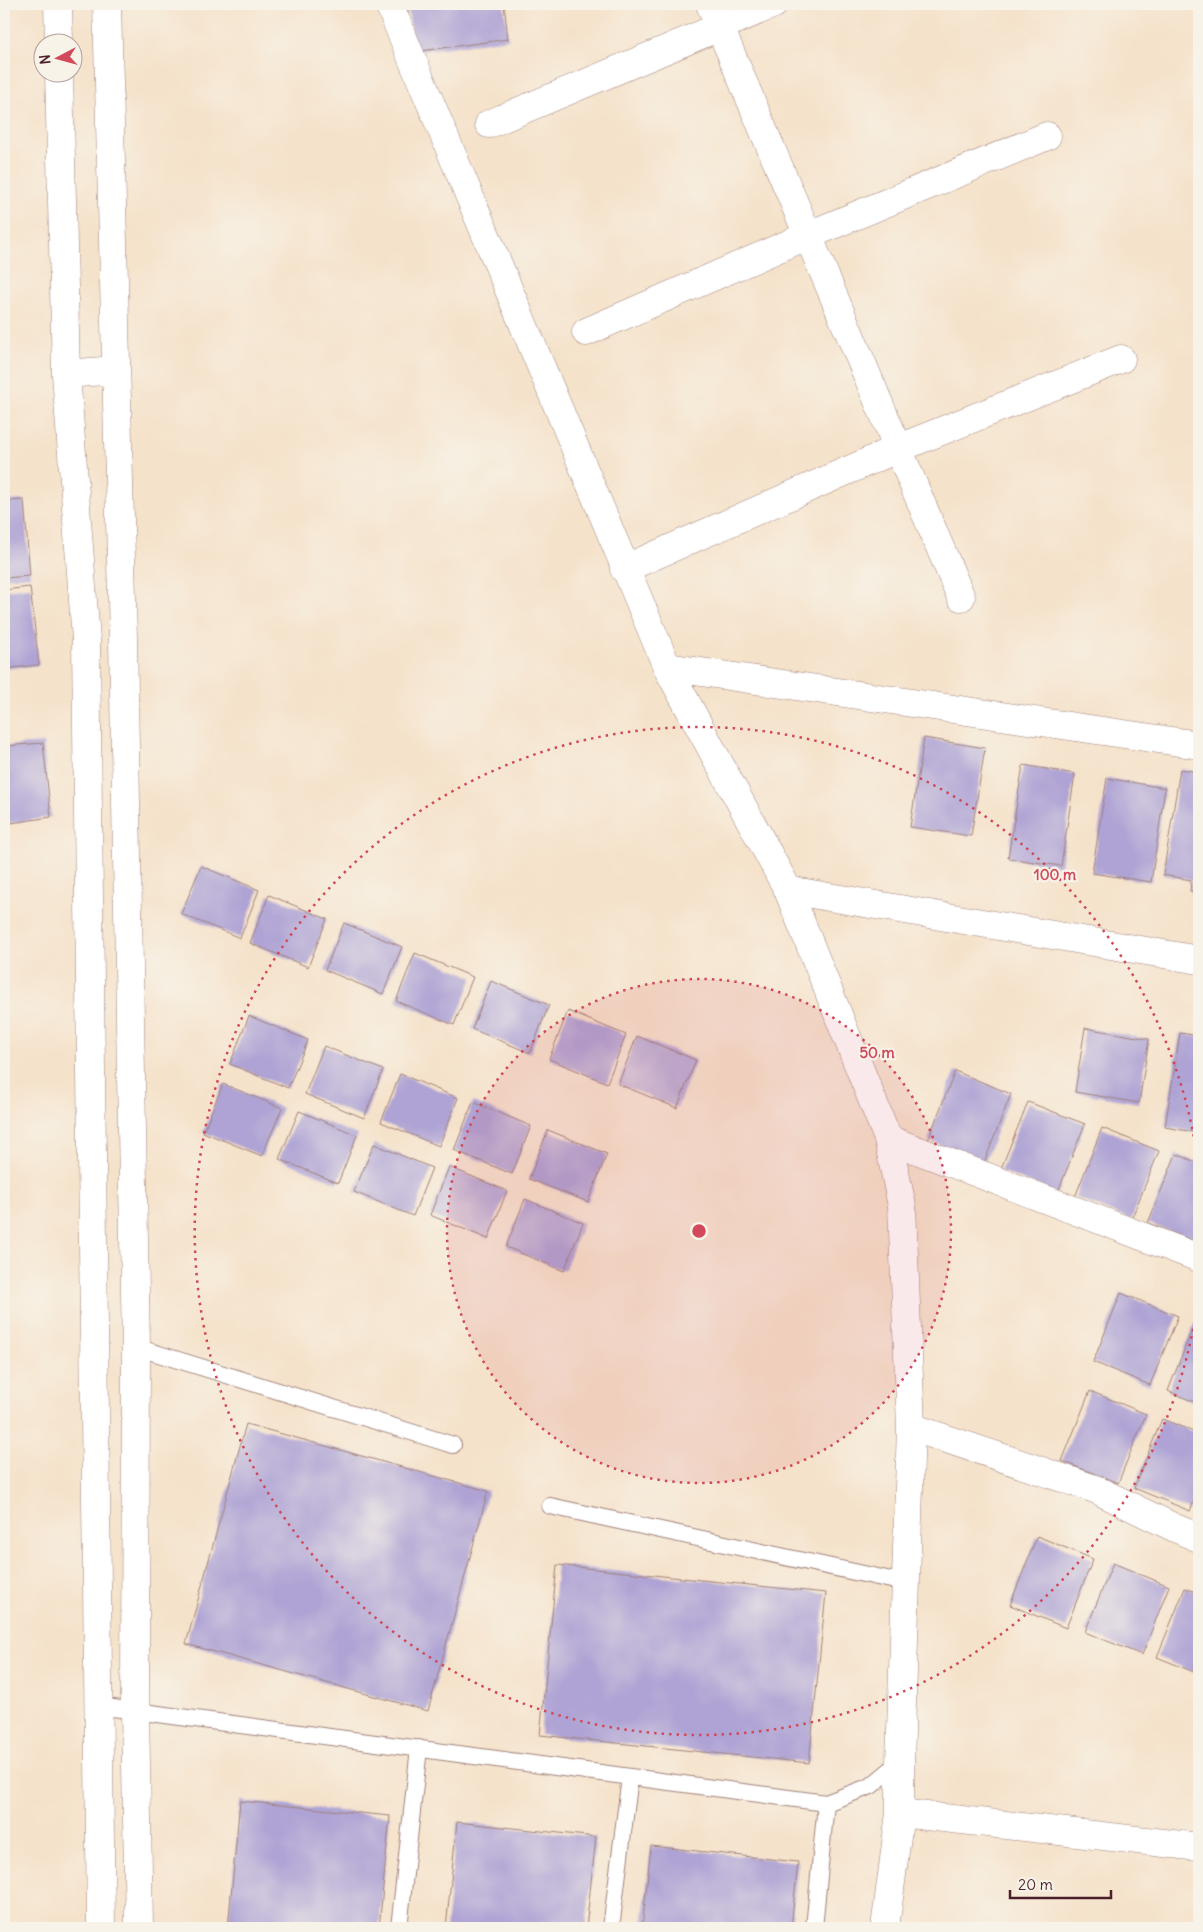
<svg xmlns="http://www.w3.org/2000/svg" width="1203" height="1932" font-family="Delius,sans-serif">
<rect width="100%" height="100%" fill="#f7f3e8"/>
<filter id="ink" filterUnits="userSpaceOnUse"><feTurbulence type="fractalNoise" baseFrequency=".02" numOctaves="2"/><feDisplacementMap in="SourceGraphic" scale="10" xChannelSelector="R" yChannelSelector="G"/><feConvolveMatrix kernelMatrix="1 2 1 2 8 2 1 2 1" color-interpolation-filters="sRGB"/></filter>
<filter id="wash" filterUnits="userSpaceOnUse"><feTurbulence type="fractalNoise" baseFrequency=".0096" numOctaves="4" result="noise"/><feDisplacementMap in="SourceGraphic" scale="20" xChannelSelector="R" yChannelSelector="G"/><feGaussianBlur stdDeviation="1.12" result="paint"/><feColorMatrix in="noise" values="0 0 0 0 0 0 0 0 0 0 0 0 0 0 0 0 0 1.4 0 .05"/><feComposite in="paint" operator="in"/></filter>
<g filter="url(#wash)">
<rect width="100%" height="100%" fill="#f5e2ca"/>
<g id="blocks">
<!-- building -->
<path fill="#aea3d4" d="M407 4H504L508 39 414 52Z
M24 500 30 576 4 578V501Z
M30 587 39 665 4 669V590Z
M924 738 985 748 971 836 910 827Z
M43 743 51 817 4 824V746Z
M1023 765 1075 774 1061 866 1008 858Z
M1180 769 1199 772V893L1190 891 1191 880 1163 875Z
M1107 778 1165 788 1151 882 1092 873Z
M201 866 259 890 240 938 181 914Z
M269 895 327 919 308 967 250 943Z
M344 923 402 947 383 994 325 970Z
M415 953 473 977 454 1025 396 1001Z
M491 981 549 1005 530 1053 472 1029Z
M568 1011 626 1035 607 1083 549 1059Z
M249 1016 308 1040 288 1088 230 1064Z
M1085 1028 1149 1039 1139 1103 1075 1092Z
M1180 1033 1199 1036V1133L1165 1127Z
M637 1036 696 1060 677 1108 618 1084Z
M324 1046 383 1070 364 1118 305 1094Z
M955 1071 1011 1094 984 1163 928 1140Z
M400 1074 458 1098 439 1146 381 1122Z
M223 1084 282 1108 262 1156 203 1132Z
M473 1102 531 1126 512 1174 454 1150Z
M1028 1102 1085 1124 1057 1194 1000 1171Z
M299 1111 357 1135 338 1183 279 1159Z
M1102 1128 1159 1151 1131 1220 1075 1197Z
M548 1130 607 1154 588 1202 529 1179Z
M374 1144 432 1168 413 1216 354 1192Z
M1176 1154 1199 1163V1243L1148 1223Z
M449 1167 507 1191 488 1239 430 1215Z
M525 1199 583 1223 564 1271 506 1247Z
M1121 1293 1178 1316 1150 1385 1093 1362Z
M1195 1322 1199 1324V1404L1168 1391Z
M1090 1391 1146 1414 1118 1483 1062 1461Z
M1162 1419 1199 1434V1489L1190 1511 1134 1488Z
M246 1424 488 1491 428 1711 186 1644Z
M1037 1536 1093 1559 1066 1628 1010 1605Z
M1113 1563 1169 1586 1142 1655 1085 1632Z
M557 1565 826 1593 809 1763 540 1735Z
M1185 1588 1199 1593V1674L1157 1657Z
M240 1801 390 1816 379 1928H228Z
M457 1822 596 1837 586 1928H446Z
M651 1846 798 1862 791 1928H642Z
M1197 1908H1199V1928H1194Z"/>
</g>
</g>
<g filter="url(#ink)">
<use href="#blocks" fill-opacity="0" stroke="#a0807a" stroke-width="1"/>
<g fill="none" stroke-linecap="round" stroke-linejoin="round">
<defs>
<path id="service" d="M136 1347 453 1445
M550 1506 905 1583
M98 1706 826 1803 871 1786 900 1762
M399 1928 419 1748
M611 1928 630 1777
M814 1928 826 1803"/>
<path id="minor" d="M58 4 59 42
M107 4 123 639 136 1347 135 1710 139 1928
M389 4 667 667 788 890 888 1139 902 1206 911 1427 900 1762V1813L885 1928
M710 4 961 597
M59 72 66 374 86 640 101 1928
M489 124 774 4
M586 332 809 235 1047 136
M66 374 115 370
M624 569 899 448 1121 359
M667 667 1199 745
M788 890 1199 960
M888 1139 1199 1258
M911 1427 1095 1489 1175 1528 1199 1538
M900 1813 1199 1847"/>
</defs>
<!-- service casing -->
<use href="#service" stroke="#a0807a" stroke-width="18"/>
<!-- minor casing -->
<use href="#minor" stroke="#a0807a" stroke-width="29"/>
<!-- service -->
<use href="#service" stroke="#fff" stroke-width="16"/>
<!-- minor -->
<use href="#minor" stroke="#fff" stroke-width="28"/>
</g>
</g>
<!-- distance rings -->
<circle cx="699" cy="1231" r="252" fill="#d1495b" fill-opacity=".12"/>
<g fill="none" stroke="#d1495b" stroke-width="2.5" stroke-dasharray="2.5 5">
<circle cx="699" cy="1231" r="252"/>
<path d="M1199 1292A504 504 0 1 1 1199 1170"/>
</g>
<circle cx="699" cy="1231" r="8" fill="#d1495b" stroke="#f7f3e8" stroke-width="2.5"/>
<g font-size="15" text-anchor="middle" font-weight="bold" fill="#d1495b" stroke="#f7f3e8" stroke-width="4.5" stroke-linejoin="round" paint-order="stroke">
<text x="1055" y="880">100 m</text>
<text x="877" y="1058">50 m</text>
</g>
<!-- margin -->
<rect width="1203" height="1932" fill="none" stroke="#f7f3e8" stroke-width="20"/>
<!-- north arrow -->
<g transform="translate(58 58) rotate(264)"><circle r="24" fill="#f7f3e8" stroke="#b29e9c"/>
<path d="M0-4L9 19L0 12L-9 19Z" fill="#d1495b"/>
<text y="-8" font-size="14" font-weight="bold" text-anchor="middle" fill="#4a1f2b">N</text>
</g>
<!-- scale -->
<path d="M1010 1890v8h101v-8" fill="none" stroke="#4a1f2b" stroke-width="2.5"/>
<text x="1018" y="1890" font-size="15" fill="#4a1f2b" stroke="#f7f3e8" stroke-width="4" paint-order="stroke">20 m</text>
</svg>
